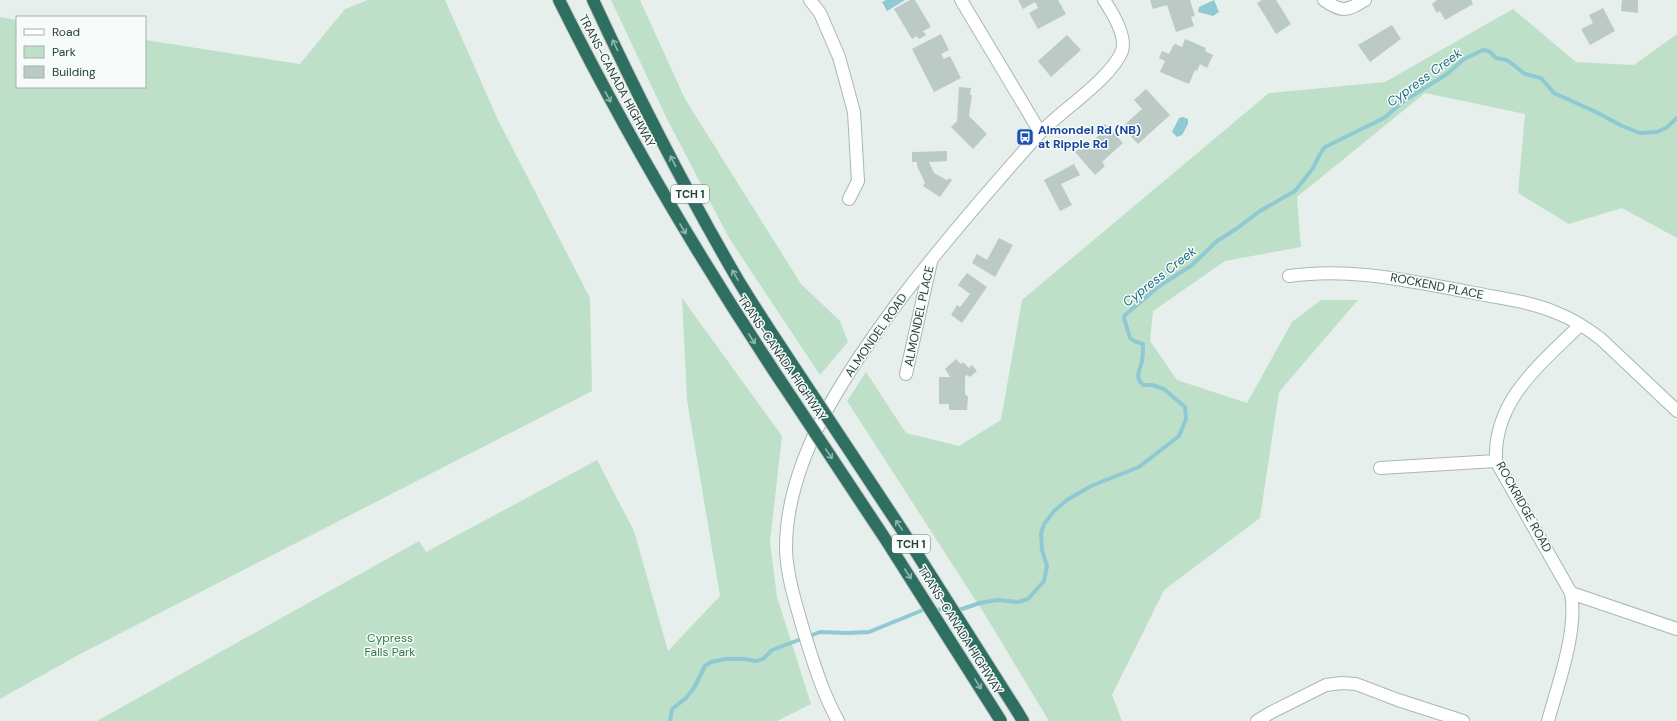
<svg xmlns="http://www.w3.org/2000/svg" width="1677" height="721" font-family="'DM Sans',sans-serif">
<rect width="100%" height="100%" fill="#e6efeb"/>
<!-- green -->
<path fill="#bfe0c8" d="M368 0H445L498 120 590 298 592 391 80 654 0 699V17L17 20V87H145V40L300 64 345 9Z
M611 0H640L685 99 801 284 840 321 848 342 820 375 729 238 666 117Z
M1513 9 1576 62 1634 65 1677 34V238L1622 208 1569 224 1518 193 1525 114 1425 93 1297 197 1301 247 1225 261 1153 311 1150 341 1177 380 1247 403 1292 322 1321 300H1358L1279 392 1260 518 1164 590 1112 695 1122 721H1049L987 618 847 401 866 372 906 433 959 446 1001 420 1022 300 1269 93 1385 82Z
M682 298 782 436 770 542 777 597 811 704 777 721H97L419 541 426 552 597 460 634 531 668 651 720 596 687 400Z"/>
<!-- water -->
<path fill="#8ec9d4" d="M886 0H905L887 11 882 2Z
M1214 0 1219 12 1213 16 1198 12 1199 7Z
M1183 117 1188 119V124L1182 135 1177 137 1172 132 1179 118Z"/>
<g fill="none" stroke-linecap="round" stroke-linejoin="round">
<!-- stream -->
<path stroke="#8ec9d4" stroke-width="4" d="M670 721 672 709 686 698 694 688 705 666 711 662 726 659H744L756 661 763 659 772 650 820 632 848 633 869 632 923 610 962 609 980 603 997 600 1018 602 1028 599 1044 581 1047 566 1042 550 1041 534 1044 524 1054 511 1067 500 1091 486 1139 467 1179 436 1186 419 1185 407 1164 389 1152 385H1143C1134 376 1140 371 1142 361 1143 355 1143 350 1143 344L1134 341 1130 338 1124 318 1125 315 1158 287 1192 265 1217 241 1236 229 1260 211 1295 191 1313 168 1320 154 1325 147 1384 118 1404 101 1447 74 1464 59 1483 50 1489 51 1496 58 1507 60 1525 74 1541 78 1554 93 1596 112 1622 126 1640 133 1657 132 1666 128 1677 118"/>
</g>
<!-- building -->
<path fill="#bbcac4" d="M910 0H915L931 27 923 31 926 35 919 39 917 36 912 39 894 9Z
M1018 0H1058L1066 14 1038 29 1029 13 1038 8 1035 2 1023 9Z
M1150 0H1190L1195 16 1191 17 1194 26 1176 32 1167 5 1153 9Z
M1262 0H1276L1291 24 1276 34 1257 3Z
M1437 0H1471L1473 4 1445 20 1440 11 1437 13 1432 4Z
M1622 0H1638V13L1621 11Z
M1603 8 1615 31 1590 45 1581 29 1593 23 1589 15Z
M1392 25 1401 39 1370 62 1358 45Z
M941 34 949 50 941 54 944 59 950 56 961 78 934 92 912 49Z
M1067 35 1081 50 1051 77 1038 61Z
M1185 39 1206 48 1205 51 1213 55 1207 68 1200 64 1197 71 1195 70 1189 84 1160 72 1165 61 1159 58 1162 51 1169 54 1173 46 1175 44 1182 47Z
M959 87 971 88 970 95H972L969 116 987 134 973 149 951 127 957 121Z
M1146 89 1170 115 1138 144 1122 127 1142 109 1134 100Z
M1105 124 1123 143 1102 162 1105 166 1095 175 1075 152 1085 144 1091 150 1097 144 1094 140 1098 136 1095 132Z
M947 151V161L929 162 934 173 947 180 949 178 952 180 940 197 923 186 925 183 917 166V162H912V152Z
M1074 164 1080 175 1061 184 1072 205 1060 211 1044 180Z
M999 238 1013 245 995 277 972 263 977 254 987 260Z
M967 273 987 287 962 323 951 315 957 305 960 307 970 294 958 285Z
M956 359 961 364 963 362 969 368 972 365 977 371 970 377 967 375 965 377V394L968 397 967 410H949V404H939V377H950L945 369Z"/>
<g fill="none" stroke-linecap="round" stroke-linejoin="round">
<defs>
<path id="minor" d="M810 0 820 13 839 57 854 112 858 181 849 199
M961 0 1040 132
M1324 0C1342 13 1347 11 1365 0
M1289 276C1350 267 1409 281 1469 292 1498 298 1530 301 1557 313 1573 319 1588 329 1601 339L1677 411
M906 374 931 262
M1380 468 1496 461
M1571 593 1677 629
M838 721C822 692 813 661 803 629 796 604 787 577 786 550 785 461 845 374 896 305 940 246 989 190 1038 135 1060 111 1111 79 1122 51 1127 36 1112 12 1104 0
M1257 721 1270 713 1326 685 1341 683 1356 684 1398 700 1463 721
M1548 721C1558 684 1578 631 1571 593L1496 461C1493 400 1541 364 1580 325"/>
<path id="highway" d="M559 0C628 139 706 270 792 398
M593 0C637 95 685 189 738 280 758 313 780 346 802 379
M1017 711 1023 721"/>
</defs>
<!-- minor casing -->
<use href="#minor" stroke="#a8b8b2" stroke-width="14"/>
<!-- highway casing -->
<use href="#highway" stroke="#c2cac8" stroke-width="14"/>
<!-- minor -->
<use href="#minor" stroke="#fff" stroke-width="12"/>
<!-- highway -->
<use href="#highway" stroke="#2f6f62" stroke-width="12"/>
<defs>
<path id="highway-bridge" d="M802 379 902 530 1017 711
M792 398 886 540 1001 721"/>
</defs>
<!-- highway-bridge casing -->
<use href="#highway-bridge" stroke="#c2cac8" stroke-width="14" stroke-linecap="butt"/>
<!-- highway-bridge -->
<use href="#highway-bridge" stroke="#2f6f62" stroke-width="12"/>
</g>
<!-- one-way arrows -->
<defs><path id="oneway-shaft" d="M-6 0H5M1.5-3L5.5 0L1.5 3" fill="none" stroke-width="1.6" stroke-linecap="round" stroke-linejoin="round"/></defs>
<g stroke="#93b5ae">
<use href="#oneway-shaft" transform="translate(615 45) rotate(-116)"/>
<use href="#oneway-shaft" transform="translate(608 97) rotate(62)"/>
<use href="#oneway-shaft" transform="translate(673 161) rotate(-117)"/>
<use href="#oneway-shaft" transform="translate(683 229) rotate(59)"/>
<use href="#oneway-shaft" transform="translate(735 275) rotate(-120)"/>
<use href="#oneway-shaft" transform="translate(752 339) rotate(57)"/>
<use href="#oneway-shaft" transform="translate(829 454) rotate(56)"/>
<use href="#oneway-shaft" transform="translate(899 525) rotate(-124)"/>
<use href="#oneway-shaft" transform="translate(908 574) rotate(57)"/>
<use href="#oneway-shaft" transform="translate(978 684) rotate(58)"/>
</g>
<!-- icons -->
<defs>
<symbol id="bus-square" viewBox="-11 -11 22 22"><rect x="-9" y="-9" width="18" height="18" rx="4" fill="#1a4fb4" stroke="#f7fbf9"/><path d="M-5-6H5V4H4V6H2V4H-2V6H-4V4H-5ZM-3.5-4V0h7V-4ZM-3.5 1.2v1.5H-2V1.2ZM2 1.2v1.5H3.5V1.2Z" fill="#fff"/></symbol>
</defs>
<g fill-rule="evenodd">
<use href="#bus-square" x="1015" y="127" width="20" height="20"/>
</g>
<g text-anchor="middle" stroke-width="3" stroke-linejoin="round" paint-order="stroke">
<!-- shield labels -->
<g fill="#f7fbf9" stroke="#637a73" stroke-width="1">
<rect x="671" y="185" width="38" height="18" rx="3"/>
<rect x="892" y="535" width="38" height="18" rx="3"/>
</g>
<g font-size="11" font-weight="bold" fill="#24423a">
<text x="690" y="198">TCH 1</text>
<text x="911" y="548">TCH 1</text>
</g>
<!-- street labels -->
<g font-size="12" fill="#24423a" stroke="#f7fbf9">
<text transform="translate(617 81) rotate(62)" y="4">TRANS-CANADA HIGHWAY</text>
<text transform="translate(1437 286) rotate(11)" y="4">ROCKEND PLACE</text>
<text transform="translate(919 316) rotate(-78)" y="4">ALMONDEL PLACE</text>
<text transform="translate(876 335) rotate(-55)" y="4">ALMONDEL ROAD</text>
<text transform="translate(782 358) rotate(56)" y="4">TRANS-CANADA HIGHWAY</text>
<text transform="translate(1524 507) rotate(61)" y="4">ROCKRIDGE ROAD</text>
<text transform="translate(960 630) rotate(58)" y="4">TRANS-CANADA HIGHWAY</text>
</g>
<!-- transit labels -->
<g font-size="12" font-weight="bold" fill="#164399" stroke="#f7fbf9" text-anchor="start">
<text x="1038" y="134">Almondel Rd (NB)<tspan x="1038" dy="14">at Ripple Rd</tspan></text>
</g>
<!-- park labels -->
<g font-size="12" fill="#2d7a4b" stroke="#f7fbf9">
<text x="390" y="642">Cypress<tspan x="390" dy="14">Falls Park</tspan></text>
</g>
<!-- water labels -->
<g font-size="13" font-style="italic" fill="#1c6f80" stroke="#f7fbf9">
<text transform="translate(1424 77) rotate(-36)" y="5">Cypress Creek</text>
<text transform="translate(1159 276) rotate(-38)" y="5">Cypress Creek</text>
</g>
</g>
<!-- legend -->
<rect x="16" y="16" width="130" height="72" fill="#f7fbf9" stroke="#a3b1ad"/>
<rect x="24" y="29" width="20" height="6" fill="#ffffff" stroke="#a3b1ad"/>
<text x="52" y="36" font-size="12" fill="#24423a">Road</text>
<rect x="24" y="46" width="20" height="12" fill="#bfe0c8" stroke="#a3b1ad"/>
<text x="52" y="56" font-size="12" fill="#24423a">Park</text>
<rect x="24" y="66" width="20" height="12" fill="#bbcac4" stroke="#a3b1ad"/>
<text x="52" y="76" font-size="12" fill="#24423a">Building</text>
</svg>
